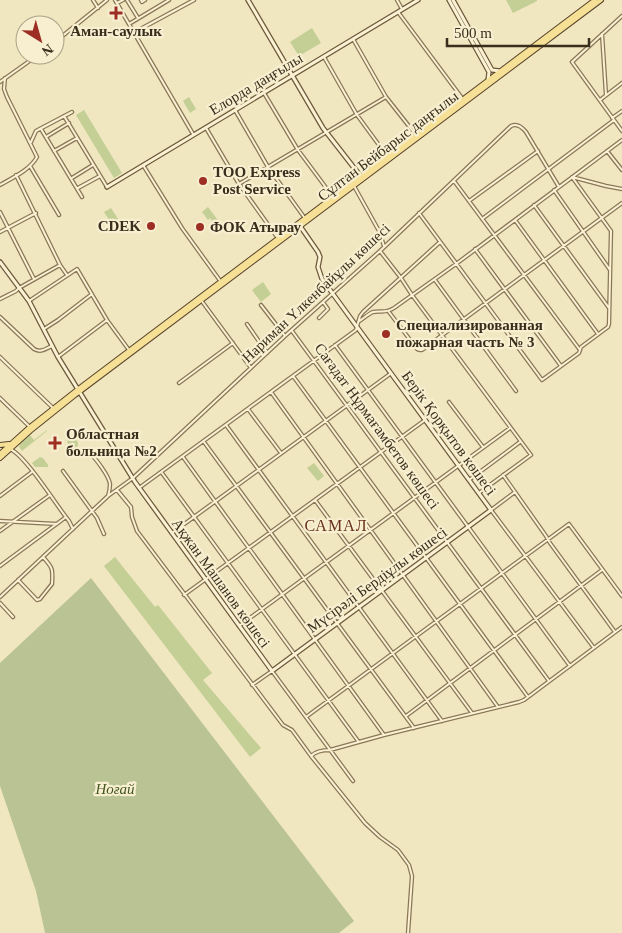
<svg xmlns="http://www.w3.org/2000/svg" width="622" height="933" font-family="'Times New Roman',serif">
<rect width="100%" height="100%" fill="#f0e6c0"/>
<!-- green -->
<path fill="#c3cf94" d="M506 0H537V1L513 13Z
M312 28 321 43 299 56 290 42Z
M189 97 196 109 190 113 183 101Z
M84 110 122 173 114 178 76 115Z
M208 207 220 223 216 226 210 218 208 220 202 212Z
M111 208 120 222 113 226 104 212Z
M263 282 271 294 261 302 252 290Z
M47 430V431L22 451 19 447 21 442 30 435 34 440Z
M76 430 77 434 74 436 78 443 77 450 75 452 73 451 67 442 68 440V438L76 433Z
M40 457 43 458 48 465V467H35L32 463Z
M314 463 324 476 318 481 307 468Z
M115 557 155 607 158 605 212 673 203 680 261 748 250 757 104 566Z"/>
<!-- cemetery -->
<path fill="#b9c393" d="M91 578 354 921 339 933H45L36 891 0 786V663Z"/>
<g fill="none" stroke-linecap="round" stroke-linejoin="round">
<defs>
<path id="street" d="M93 0 98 8
M115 0 193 134
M127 0 138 18
M141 0 142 2 145 0
M397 0 402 9
M117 3 123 0
M398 12 462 98
M622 16 572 62 622 131
M129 24 169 0
M135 32 194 0
M602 34 606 95
M353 39 386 97 416 135
M55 42 107 0
M324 57 357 115 387 156
M0 82 38 55
M264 93 298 150 333 197
M600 100 622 83
M235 110 268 167 304 217
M64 116 107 187
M612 118 622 111
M206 128 239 184 277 237
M41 129 82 197
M46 137 69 123
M31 142 36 131 72 112
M54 151 77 138
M607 151 622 170
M143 165 182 228 221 282
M30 166 59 215
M16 175 60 265 67 275
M572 177 606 186 622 189
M72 178 93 165
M454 181 580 350
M239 184 386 97
M0 185C12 178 30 170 37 157L7 97 4 89 5 78
M354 186 379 231 384 246
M78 188 100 176
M554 190 610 270
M469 201 538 151
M534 205 609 308
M0 212 34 279
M419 213 542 380 579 353 581 347 608 327 609 324 611 231 572 177
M482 219 614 120
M515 220 598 334
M0 232 36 213
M475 249 561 366
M380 251 401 278 412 295 531 455 479 493
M435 280 516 391
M0 299 16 291 19 288 60 265
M201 300 251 368
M29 301 77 269 107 320 129 350
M261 305 285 336
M389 312 417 349 420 350H422L622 203
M0 317 34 349C41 353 45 349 52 346
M319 318 328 309 323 302
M358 322C363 319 368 314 373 312 381 310 385 314 394 308L456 264 622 140
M247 324 267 353
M44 329 58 320 92 294
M292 331 549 681
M335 345 570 666
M0 357 53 408
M58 357 107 320
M293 376 528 697
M179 383 233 343
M271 392 498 707
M0 398 30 427
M449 402 483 447
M248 409 281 453
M226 425 442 721
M204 442 414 728
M10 449C26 456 56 505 69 521L73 529
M90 453C96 459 109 476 110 484 110 488 109 493 108 496
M183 457 384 735
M63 471 97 518 104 534
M162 473 358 741
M503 475 546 536 550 543 615 632
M469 480 520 442
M139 488 356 330 360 316 363 312 440 242
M117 490 131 507 132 517 137 531 283 725 292 730 311 756 365 823 380 837 398 850 409 865 412 876 408 933
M515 492 491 510 594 648
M0 496 32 472
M315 500 472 713
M0 521 57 524
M0 531 50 495
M172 533 390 374
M0 566 66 517
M18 580 37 600 40 599 52 584C53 569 53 568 43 557
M184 595 425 420
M0 597 108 496 133 478 285 336 380 251 511 126C517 123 522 127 526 132L559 187
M0 603 13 617
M239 626 510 428
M252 685 272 671 353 781
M406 716 602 570
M306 717 569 524 622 596
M311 756C316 751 323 750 330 750L384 735 519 702 524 700 622 627"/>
<path id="secondary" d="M248 0 323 128 362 178
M449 0 489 72 488 80
M453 0 492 70 500 71
M107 187 418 0
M0 262 29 301 58 357 135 482 272 671 491 510 322 279 318 267 320 257 318 252 300 226"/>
<path id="primary" d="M0 445 9 444
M0 454 30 427 77 390 595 0
M0 458 30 431 75 395 601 0"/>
</defs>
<!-- street casing -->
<use href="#street" stroke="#8a7757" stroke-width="4.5"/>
<!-- secondary casing -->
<use href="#secondary" stroke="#6c583a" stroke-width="5.5"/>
<!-- primary casing -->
<use href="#primary" stroke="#58442c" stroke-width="6"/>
<!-- street -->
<use href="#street" stroke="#fbf2d4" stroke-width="2"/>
<!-- secondary -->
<use href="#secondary" stroke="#fbf2d4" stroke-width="3"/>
<!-- primary -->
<use href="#primary" stroke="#f6e096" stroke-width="4"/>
</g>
<!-- markers -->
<g fill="#9d2e24" stroke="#f7efd0" stroke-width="2">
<path d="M113.5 5.5h5v5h5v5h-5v5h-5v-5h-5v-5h5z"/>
<circle cx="203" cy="181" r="5"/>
<circle cx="151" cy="226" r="5"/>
<circle cx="200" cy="227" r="5"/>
<circle cx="386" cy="334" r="5"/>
<path d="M52.5 435.5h5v5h5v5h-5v5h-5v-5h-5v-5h5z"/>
</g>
<g text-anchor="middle" stroke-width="4.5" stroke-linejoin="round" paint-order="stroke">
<!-- poi labels -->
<g font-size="15" font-weight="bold" fill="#392d1c" stroke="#f7efd0" text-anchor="start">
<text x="116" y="36" text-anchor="middle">Аман-саулык</text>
<text x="213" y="177">ТОО Express<tspan x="213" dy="17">Post Service</tspan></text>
<text x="141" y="231" text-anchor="end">CDEK</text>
<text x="210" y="232">ФОК Атырау</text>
<text x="396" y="330">Специализированная<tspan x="396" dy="17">пожарная часть № 3</tspan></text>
<text x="66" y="439">Областная<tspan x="66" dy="17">больница №2</tspan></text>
</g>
<!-- street labels -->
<g font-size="15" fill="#392d1c" stroke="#f7efd0">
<text transform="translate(256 84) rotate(-31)" y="5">Елорда даңғылы</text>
<text transform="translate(388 146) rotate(-37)" y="5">Сұлтан Бейбарыс даңғылы</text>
<text transform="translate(316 293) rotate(-43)" y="5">Нариман Үлкенбайұлы көшесі</text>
<text transform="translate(377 426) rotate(54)" y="5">Сағадат Нұрмағамбетов көшесі</text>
<text transform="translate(449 433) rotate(54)" y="5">Берік Қорқытов көшесі</text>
<text transform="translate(377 580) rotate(-36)" y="5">Мүсірәлі Бердіұлы көшесі</text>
<text transform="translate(221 583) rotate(54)" y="5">Ақжан Машанов көшесі</text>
</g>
<!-- park labels -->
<g font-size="15" font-style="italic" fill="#455722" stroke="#f7efd0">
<text x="115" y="794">Ноғай</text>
</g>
<!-- neighbourhood labels -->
<g font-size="16" letter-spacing="1" fill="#683119" stroke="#f7efd0">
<text x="336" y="531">САМАЛ</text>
</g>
</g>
<!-- north arrow -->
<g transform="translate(40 40) rotate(143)"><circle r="24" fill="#f7efd0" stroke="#aba188"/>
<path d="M0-4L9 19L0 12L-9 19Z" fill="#9d2e24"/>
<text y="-8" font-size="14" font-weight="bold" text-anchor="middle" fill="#392d1c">N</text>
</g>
<!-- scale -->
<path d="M447 38v8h142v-8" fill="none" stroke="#392d1c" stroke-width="2.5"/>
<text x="454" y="38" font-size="15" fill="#392d1c" stroke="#f7efd0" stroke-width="4" paint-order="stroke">500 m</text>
</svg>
